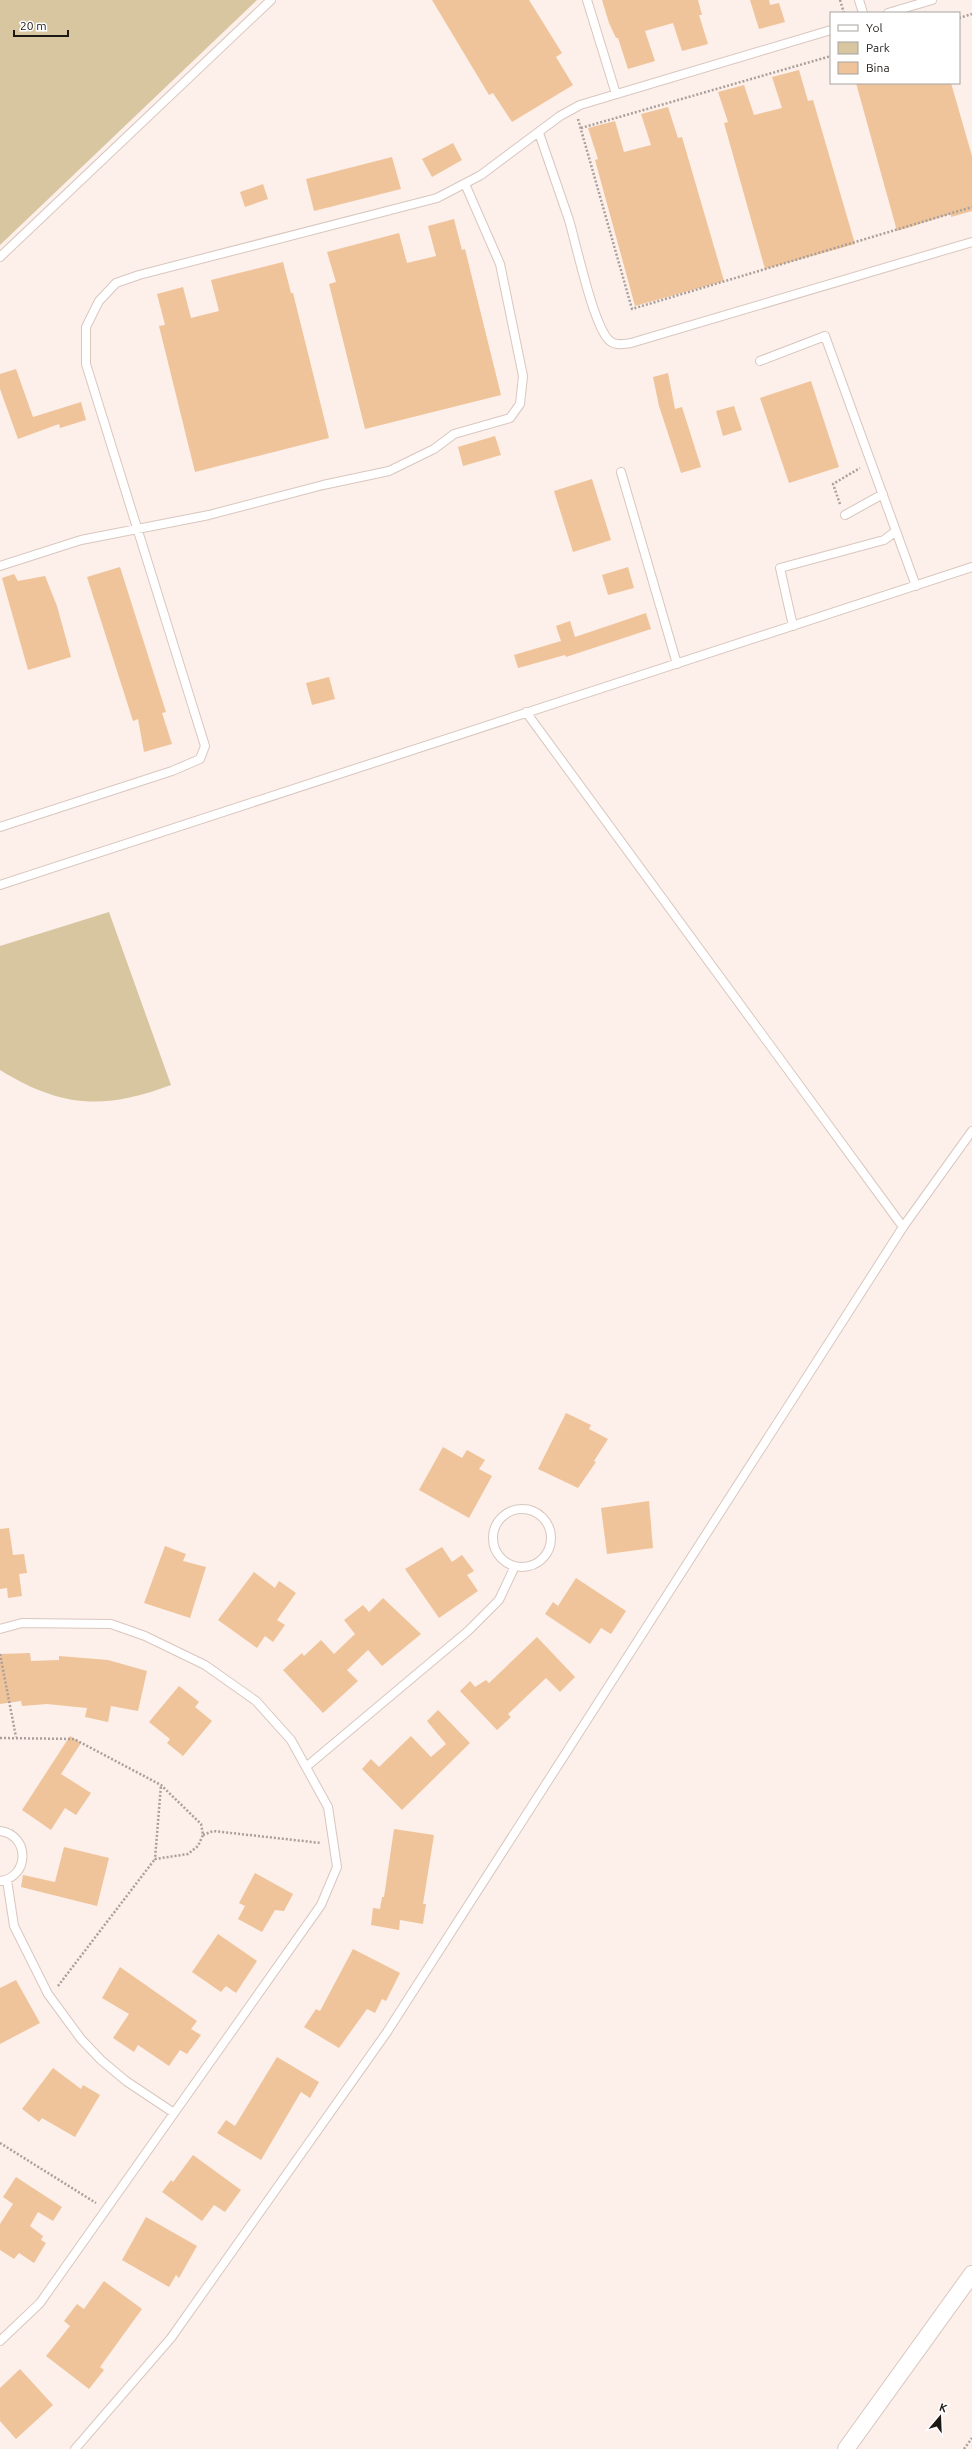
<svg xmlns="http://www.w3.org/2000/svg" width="972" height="2449" font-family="Ubuntu,sans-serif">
<rect width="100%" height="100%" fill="#fdefe9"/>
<!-- green -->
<path fill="#d8c6a1" d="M0 0H257L0 245Z
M109 912 171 1085C104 1110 62 1108 0 1070V946Z"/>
<!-- building -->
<path fill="#efc49a" d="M432 0H529L562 53 556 57 573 85 512 122 493 93 489 95Z
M602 0H698L702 15H699L708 44 682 51 673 23 645 31 655 61 628 69 618 38H616L609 23Z
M750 0H769L770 5 779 3 785 22 759 29Z
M799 70 808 101 813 100 855 244 765 269 724 123 728 122 718 92 744 85 754 115 782 108 772 77Z
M856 83H951L972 156V211L951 217V214L897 231Z
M668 107 678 138 682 137 724 281 635 306 595 160 598 159 588 128 615 121 624 152 651 145 641 114Z
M453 143 462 160 432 177 422 159Z
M392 157 401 189 314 211 306 179Z
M263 184 268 199 245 207 240 192Z
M454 219 462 250 465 249 501 395 365 429 329 284 336 282 327 252 399 233 407 263 436 256 428 226Z
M283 262 291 293H293L329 438 195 472 159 326 165 325 157 294 183 287 191 318 219 311 211 280Z
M16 369 33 417 81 402 86 420 60 428 59 424 18 439 0 389V374Z
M668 373 675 409 682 407 701 467 681 473 659 406 653 377Z
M811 381 839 467 789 483 760 398Z
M734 406 742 430 723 436 716 411Z
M495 436 501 455 463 466 458 447Z
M592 479 611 540 573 552 554 491Z
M120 567 166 712 162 713 172 744 144 752 138 719 133 721 87 577Z
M628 567 634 588 608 595 602 575Z
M14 574 18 581 45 576 57 606 71 657 28 670 2 578Z
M646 613 651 629 566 657 565 655 518 668 514 655 561 641 556 626 570 621 575 637Z
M329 677 335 699 312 705 306 683Z
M566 1413 591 1425 589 1429 608 1439 594 1461 596 1462 578 1488 538 1469Z
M443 1447 462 1458 467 1450 485 1460 479 1469 492 1476 469 1518 419 1490Z
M649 1501 653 1548 607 1554 601 1508Z
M9 1528 13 1555 24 1554 27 1573 19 1574 22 1596 8 1598 7 1588 0 1589V1529Z
M165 1546 186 1554 183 1561 206 1567 190 1618 144 1603Z
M442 1547 452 1562 462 1555 474 1571 467 1575 478 1591 439 1618 405 1569Z
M254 1572 275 1588 279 1581 296 1593 277 1620 285 1625 273 1642 265 1636 257 1648 218 1620Z
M576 1578 626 1611 611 1634 601 1628 590 1644 545 1614 553 1602 558 1606Z
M383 1598 421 1634 382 1666 368 1650 347 1670 358 1681 323 1713 283 1670 302 1653 304 1656 321 1640 334 1654 355 1634 344 1620 363 1605 369 1612Z
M537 1637 575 1677 560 1692 546 1678 508 1714 511 1717 497 1730 460 1691 470 1681 475 1687 486 1680 489 1683Z
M30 1653 31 1661 59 1660V1656L108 1660 147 1671 138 1711 111 1706 108 1722 85 1717 87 1708 47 1704 22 1706 21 1701 0 1704V1654Z
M179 1686 199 1702 195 1707 212 1721 183 1756 167 1743 170 1739 149 1722Z
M438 1710 470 1743 402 1810 362 1769 371 1759 379 1767 411 1736 431 1757 446 1744 427 1721Z
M70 1736 81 1743 61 1774 91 1793 76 1815 65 1808 51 1830 22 1810Z
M394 1829 434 1835 423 1904H426L423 1924 400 1920 399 1930 371 1925 373 1908 380 1909 382 1897H384Z
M64 1847 109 1858 97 1906 21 1887 23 1875 55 1882Z
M255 1873 293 1894 284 1911 275 1910 262 1932 238 1919 245 1906 239 1903Z
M218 1934 257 1961 236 1993 226 1986 221 1992 192 1972Z
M353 1949 400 1973 386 2001 382 1999 375 2013 367 2009 339 2048 304 2027 316 2009 320 2011Z
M120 1967 197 2021 191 2029 201 2035 187 2054 180 2050 169 2066 138 2045 134 2052 113 2038 129 2014 102 1998Z
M16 1980 40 2023 0 2044V1988Z
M277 2057 319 2082 310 2098 301 2092 261 2160 217 2133 226 2120 235 2126Z
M53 2068 81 2089 83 2085 100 2095 75 2137 42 2118 39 2122 22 2109Z
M193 2155 241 2190 225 2212 214 2205 202 2221 162 2192 171 2180 173 2182Z
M16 2177 62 2207 53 2221 38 2212 30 2226 43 2236 41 2240 46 2243 34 2263 19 2253 14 2259 0 2250V2224L13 2204 3 2197Z
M146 2217 197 2246 179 2278 176 2275 169 2287 122 2260Z
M104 2281 142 2309 100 2367 104 2370 89 2389 46 2356 70 2326 64 2321 77 2304 84 2309Z
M20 2369 53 2405 16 2439 0 2421V2388Z"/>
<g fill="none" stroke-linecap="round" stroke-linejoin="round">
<defs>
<path id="service" d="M587 0 616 94
M859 0 863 13
M888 13 932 0
M539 133C549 162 559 191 569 220 576 243 594 329 610 341 616 346 624 344 631 343L972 242
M0 257 271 0
M760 361 825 336 916 586
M621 472 677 664
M845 515 883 494
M0 566 81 540 209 515 323 485 389 471 434 449 454 434 510 418 520 404 523 376 500 264 465 184
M793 626 780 568 884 540 896 531
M526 712 903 1227
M0 827 172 771 200 759 205 746 86 364V327L99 301 116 283 139 275 437 198 481 175 560 116 580 105 831 30
M0 885 972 567
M493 1538a29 29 0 1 1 58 0a29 29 0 1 1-58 0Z
M0 1629 22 1623 111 1624 145 1636 205 1665 256 1701 291 1740 328 1807 337 1867 321 1905 40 2303 0 2341
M306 1767 468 1631 499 1600 515 1566
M0 1831C30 1835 30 1877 0 1881
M7 1880 14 1926 48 1994 81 2039 101 2060 126 2081 174 2113
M75 2449 171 2338 387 2032 903 1227 972 1131"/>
<path id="minor" d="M846 2449 972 2274"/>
</defs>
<!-- service casing -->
<use href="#service" stroke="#d8c7bf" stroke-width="10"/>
<!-- minor casing -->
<use href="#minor" stroke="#d8c7bf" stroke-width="18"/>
<!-- path -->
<path stroke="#aa9f9a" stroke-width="2.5" stroke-dasharray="2 2" stroke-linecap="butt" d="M840 0 844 13
M959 18 972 14
M578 119 632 309 972 207
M581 128 831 56
M840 504 833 484 860 468
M0 1654 16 1737
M0 1738 74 1739 161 1785 201 1824 203 1835 198 1846 188 1854 155 1859 161 1785
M203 1835 213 1831 321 1843
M58 1986 155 1859
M0 2143 96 2203
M964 2449 972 2438"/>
<!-- service -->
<use href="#service" stroke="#fff" stroke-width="8"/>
<!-- minor -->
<use href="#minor" stroke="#fff" stroke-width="16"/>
</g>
<!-- legend -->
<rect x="830" y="12" width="130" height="72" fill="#ffffff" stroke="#a5a3a1"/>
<rect x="838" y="25" width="20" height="6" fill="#ffffff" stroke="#a5a3a1"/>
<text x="866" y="32" font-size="12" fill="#1e1815">Yol</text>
<rect x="838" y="42" width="20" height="12" fill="#d8c6a1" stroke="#a5a3a1"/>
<text x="866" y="52" font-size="12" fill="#1e1815">Park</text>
<rect x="838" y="62" width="20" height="12" fill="#efc49a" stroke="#a5a3a1"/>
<text x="866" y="72" font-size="12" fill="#1e1815">Bina</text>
<!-- north arrow -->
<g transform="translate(940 2417) rotate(19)" stroke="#ffffff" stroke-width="3" paint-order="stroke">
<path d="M0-3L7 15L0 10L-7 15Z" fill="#1e1815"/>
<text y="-6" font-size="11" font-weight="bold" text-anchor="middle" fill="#1e1815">K</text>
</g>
<!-- scale -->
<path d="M14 30v6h54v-6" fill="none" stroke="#1e1815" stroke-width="2"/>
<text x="20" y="30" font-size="12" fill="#1e1815" stroke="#ffffff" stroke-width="3" paint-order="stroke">20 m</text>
</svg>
